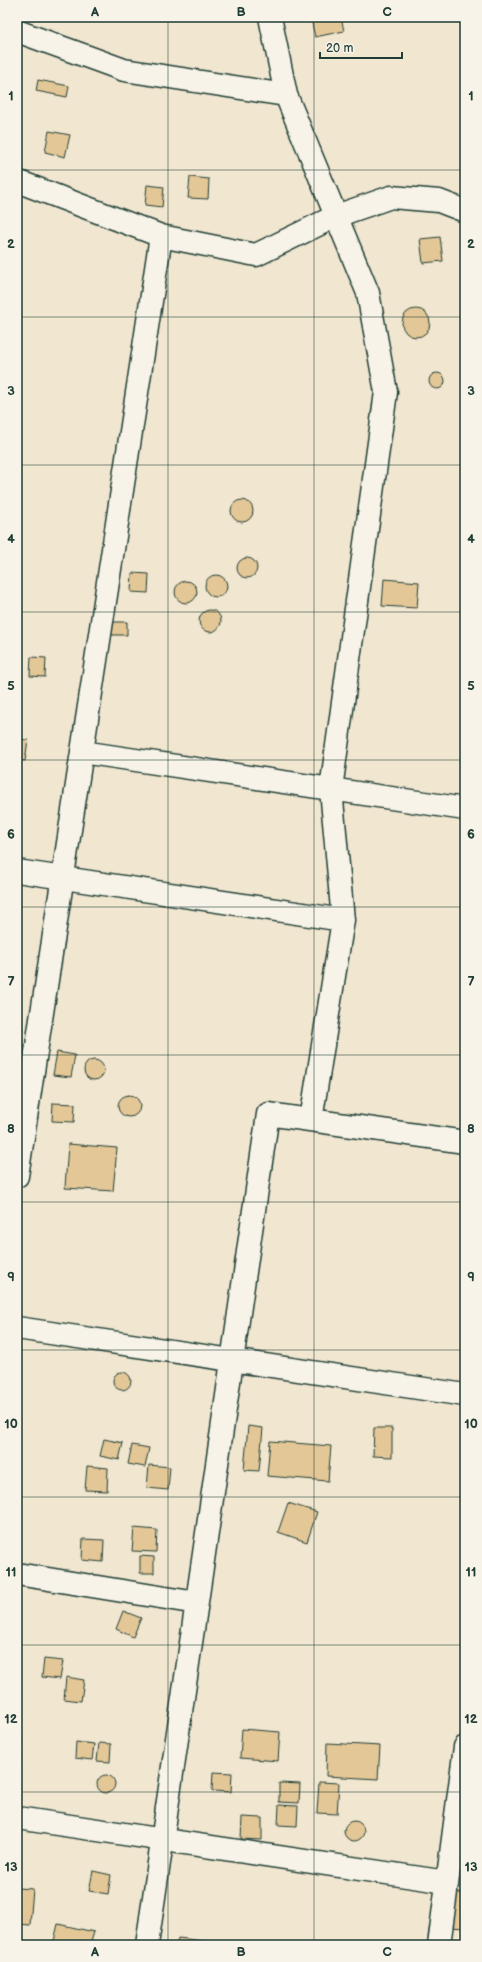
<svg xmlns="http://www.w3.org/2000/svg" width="482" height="1962" font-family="'Balsamiq Sans',sans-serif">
<rect width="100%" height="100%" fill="#f1e6d0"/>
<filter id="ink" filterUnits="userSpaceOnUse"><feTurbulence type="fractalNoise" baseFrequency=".025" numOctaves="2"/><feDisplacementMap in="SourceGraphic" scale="8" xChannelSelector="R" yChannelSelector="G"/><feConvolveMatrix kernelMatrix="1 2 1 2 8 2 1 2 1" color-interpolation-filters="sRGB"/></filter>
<g filter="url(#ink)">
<!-- building -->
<path fill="#e4c797" stroke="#1f3d34" d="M319 17H341L344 31 315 37 311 19Z
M38 80 69 86 67 97 36 91Z
M49 131 70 135 65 157 45 152Z
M190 177 209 179 208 199 188 198Z
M147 185 164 187 162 207 145 205Z
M440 237 443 261 423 263 420 239Z
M402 323a14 14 0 1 1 28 0a14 14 0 1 1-28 0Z
M429 381a8 8 0 1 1 16 0a8 8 0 1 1-16 0Z
M231 511a11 11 0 1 1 22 0a11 11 0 1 1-22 0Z
M237 568a10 10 0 1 1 20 0a10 10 0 1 1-20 0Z
M132 573 149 574 148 593 131 592Z
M205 586a11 11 0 1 1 22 0a11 11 0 1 1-22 0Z
M384 579 419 582 417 608 382 606Z
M175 592a11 11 0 1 1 22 0a11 11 0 1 1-22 0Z
M199 621a11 11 0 1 1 22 0a11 11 0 1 1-22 0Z
M110 622H127V635H110Z
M31 657 46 658 45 677 30 676Z
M17 739 28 740 25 761 17 760Z
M57 1052 75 1055 71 1077 53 1075Z
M84 1070a10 10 0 1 1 20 0a10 10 0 1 1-20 0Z
M118 1106a11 11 0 1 1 22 0a11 11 0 1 1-22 0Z
M53 1103 75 1104 74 1122 52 1121Z
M68 1144 117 1148 113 1191 65 1188Z
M113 1381a9 9 0 1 1 18 0a9 9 0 1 1-18 0Z
M248 1426 263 1428 259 1471 244 1470Z
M374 1428H392V1457L373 1456Z
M104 1439 123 1443 119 1460 100 1456Z
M270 1441 331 1446 328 1481 267 1476Z
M132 1445 149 1448 145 1467 128 1464Z
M149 1465 170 1467 168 1490 147 1488Z
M87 1466 108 1468 107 1491 85 1490Z
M288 1503 317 1512 307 1542 278 1532Z
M134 1528 157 1530 156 1552 132 1551Z
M83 1539 104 1540 103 1562 82 1560Z
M140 1556 154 1557V1573H140Z
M123 1611 141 1618 133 1637 116 1629Z
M44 1659 63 1661 60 1679 42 1677Z
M66 1677 84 1680 81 1701 64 1699Z
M242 1729 280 1732 278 1761 240 1758Z
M17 1740 23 1741 18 1788H17Z
M76 1742 94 1744 92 1760 75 1758Z
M99 1743 111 1744 110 1762 97 1761Z
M327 1743 380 1746 378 1779 326 1776Z
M213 1772 232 1773 231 1792 212 1791Z
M97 1784a9 9 0 1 1 18 0a9 9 0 1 1-18 0Z
M319 1782 339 1783 337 1814 317 1813Z
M279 1783 300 1784 299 1803 279 1802Z
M279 1805 298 1806 297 1826 278 1825Z
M242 1817 262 1818V1840L241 1839Z
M344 1831a10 10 0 1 1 20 0a10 10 0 1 1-20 0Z
M93 1871 111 1875 108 1894 89 1891Z
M17 1888 33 1889 30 1925 17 1924Z
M452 1892 465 1894V1928L448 1927Z
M58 1924 94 1932 90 1945H53Z
M178 1938 238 1945H177Z"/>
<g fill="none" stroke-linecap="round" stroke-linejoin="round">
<defs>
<path id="minor" d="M270 17 286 95 368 293 386 392 331 789 343 920 311 1120
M17 31 124 70 286 95
M17 181 161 236 256 255 336 216 391 197 439 201 465 211
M82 752 465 809
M17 871 343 920
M17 1176 161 236
M17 1328 465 1395
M17 1574 197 1603
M17 1818 447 1882
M147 1945 268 1114 465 1142
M439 1945 465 1747"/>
</defs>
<!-- minor casing -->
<use href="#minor" stroke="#1f3d34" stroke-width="25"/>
<!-- minor -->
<use href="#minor" stroke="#f7f3e8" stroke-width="22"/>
</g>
</g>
<!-- grid -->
<path fill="none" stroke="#1f3d34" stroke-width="1" stroke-opacity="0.55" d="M168 17V1945M314 17V1945M17 170H465M17 317H465M17 465H465M17 612H465M17 760H465M17 907H465M17 1055H465M17 1202H465M17 1350H465M17 1497H465M17 1645H465M17 1792H465"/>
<!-- margin -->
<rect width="482" height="1962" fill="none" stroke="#f7f3e8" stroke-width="44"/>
<!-- scale -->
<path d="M320 52v6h82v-6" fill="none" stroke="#1f3d34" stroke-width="2"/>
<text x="326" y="52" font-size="12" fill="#1f3d34" stroke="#f7f3e8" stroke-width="3" paint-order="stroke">20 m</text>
<rect x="22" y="22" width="438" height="1918" fill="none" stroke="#1f3d34" stroke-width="1.5"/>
<g font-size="13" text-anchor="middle" font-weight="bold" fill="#1f3d34">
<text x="95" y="16">A</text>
<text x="241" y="16">B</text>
<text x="387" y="16">C</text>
<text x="11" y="100">1</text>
<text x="471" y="100">1</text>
<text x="11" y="248">2</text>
<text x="471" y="248">2</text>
<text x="11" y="395">3</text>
<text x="471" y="395">3</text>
<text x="11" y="543">4</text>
<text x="471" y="543">4</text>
<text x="11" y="690">5</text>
<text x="471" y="690">5</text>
<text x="11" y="838">6</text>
<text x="471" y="838">6</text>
<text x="11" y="986">7</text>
<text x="471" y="986">7</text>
<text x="11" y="1133">8</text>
<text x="471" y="1133">8</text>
<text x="11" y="1281">9</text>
<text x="471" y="1281">9</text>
<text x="11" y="1428">10</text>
<text x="471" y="1428">10</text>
<text x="11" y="1576">11</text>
<text x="471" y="1576">11</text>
<text x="11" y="1723">12</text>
<text x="471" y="1723">12</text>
<text x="11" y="1871">13</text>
<text x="471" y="1871">13</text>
<text x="95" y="1956">A</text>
<text x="241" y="1956">B</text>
<text x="387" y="1956">C</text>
</g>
</svg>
